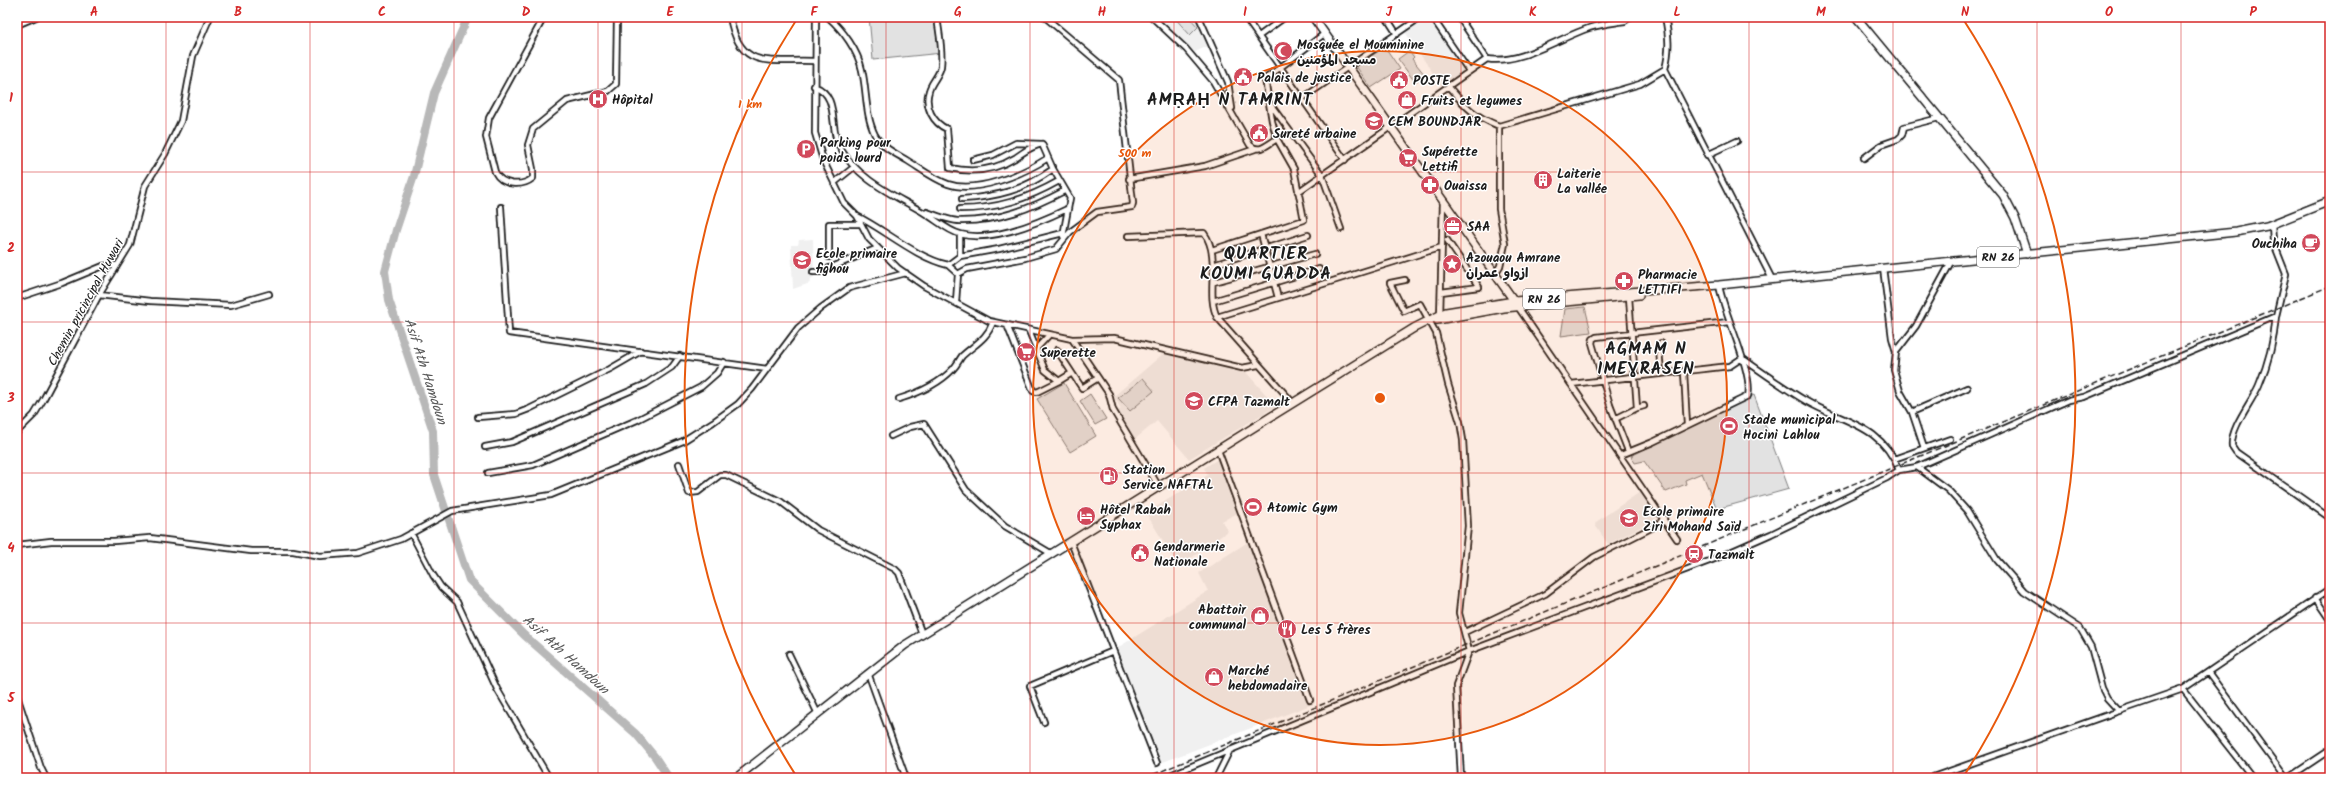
<svg xmlns="http://www.w3.org/2000/svg" width="2347" height="795" font-family="Kalam,'Playpen Sans Arabic',sans-serif">
<rect width="100%" height="100%" fill="#fff"/>
<filter id="ink" filterUnits="userSpaceOnUse"><feTurbulence type="fractalNoise" baseFrequency=".025" numOctaves="2"/><feDisplacementMap in="SourceGraphic" scale="8" xChannelSelector="R" yChannelSelector="G"/><feConvolveMatrix kernelMatrix="1 2 1 2 8 2 1 2 1" color-interpolation-filters="sRGB"/></filter>
<g filter="url(#ink)">
<!-- built -->
<path fill="#f0f0f0" d="M1159 17H1195L1208 46 1195 52Z
M1426 17H1428L1466 70 1443 88 1405 32Z
M813 239 814 277 809 280 810 283 793 289 791 245H798L799 240Z
M1164 353 1245 371 1276 406 1189 459 1157 421 1134 440 1118 411 1121 409 1114 396Z
M1218 459 1238 513 1222 521 1228 531 1179 567 1146 513 1208 475 1204 468Z
M1640 492 1656 516V519L1608 544 1595 525 1596 522Z
M1248 542 1313 704 1158 764 1114 650 1208 591 1199 573Z"/>
<!-- green -->
<path fill="#e2e2e2" stroke="#7f7f7f" d="M869 17H937L942 53 873 60Z
M1174 17H1189L1198 27 1190 35Z
M1385 47 1400 69 1371 88 1356 66Z
M1409 51 1414 57 1412 59 1425 75 1415 82 1398 59Z
M1585 307 1591 332 1561 336 1565 309Z
M1143 378 1154 391 1130 411 1118 398Z
M1064 383 1096 436 1070 452 1037 399Z
M1090 394 1106 419 1095 425 1080 401Z
M1754 395 1789 489 1717 509 1702 473 1685 480 1686 484 1666 492 1644 461 1635 463 1631 456Z"/>
<g fill="none" stroke-linecap="round" stroke-linejoin="round">
<!-- river -->
<path stroke="#b8b8b8" stroke-width="8" d="M468 17 434 93 414 176 396 230 385 271 389 300 433 431 434 475 469 580 524 635 636 734 655 757 669 778"/>
<defs>
<path id="street" d="M544 17 489 118 486 137 495 172C502 186 522 187 533 178V169L528 145 533 129 567 101 608 91 616 84 617 17
M730 17C740 72 770 59 814 61
M816 17 815 133 823 160 844 203 857 216 869 239 898 268 924 286 989 321 1072 339 1109 394 1113 410 1159 487
M828 17C843 30 858 51 862 70 867 91 865 115 875 135 882 148 897 154 908 161 921 169 934 179 948 184 977 194 1023 174 1048 158
M937 17C939 33 943 50 941 66 940 75 931 82 929 91 924 106 933 123 947 129L950 168C973 173 994 171 1015 158 1024 152 1031 146 1042 144L1016 143 993 155 973 160
M1152 17 1186 49 1213 81 1250 145C1260 154 1267 144 1277 139
M1199 17 1228 82 1232 108
M1245 17 1345 160
M1386 17 1397 34
M1432 17 1469 71
M1459 17 1487 59
M1665 17C1669 36 1670 50 1665 69
M17 25 36 17
M1259 36 1285 17
M814 86C841 96 828 128 840 148 860 182 895 195 926 214 936 220 948 231 960 234 991 243 1040 222 1067 209
M1448 86C1466 107 1472 115 1499 126V209L1505 244 1500 266 1495 274
M1303 98 1421 17
M1268 101 1322 175 1341 229
M1499 126 1640 84 1665 69 1772 279
M1042 144 1053 169 1070 198 1063 236
M1707 155 1737 141
M1864 158 1881 145 1898 139 1902 135 1904 127 1939 118
M1129 179 1205 166 1255 149
M834 183 854 167
M1298 192 1487 59C1519 65 1559 38 1589 28 1600 24 1613 23 1625 21L1630 17
M962 199C997 197 1024 190 1053 169
M501 207 509 333 767 369
M960 209C997 209 1027 199 1059 181
M927 212C935 215 955 222 962 221 999 221 1032 208 1064 191
M857 216C887 231 915 257 948 265L960 256 999 249 1063 233
M960 234V256
M1261 234 1278 298
M1128 236 1204 233C1222 258 1205 293 1217 317L1293 403
M1212 250 1304 220 1294 169 1277 139 1272 121 1265 79 1324 34
M829 257V224H860
M948 265 958 274
M1213 265 1308 235
M1883 268 1892 338 1896 352 1894 370 1900 391 1912 412 1924 448
M813 272H820L878 248
M958 274 967 269 1025 258 1056 249 1070 232 1097 212 1132 207 1133 203 1119 80 1045 17
M1405 280 1390 283 1404 311 1420 304 1436 333 1448 384 1460 422 1463 440 1468 526 1459 613 1469 651 1712 560 1771 534 1887 478 1899 470
M1214 282 1315 254
M1441 292 1479 287 1447 240
M99 295 150 301 231 305 269 294
M1629 297 1637 408 1644 406
M17 298 62 283 103 266 117 265
M1213 301 1319 269
M956 302 958 274
M1518 307 1677 539
M1440 316 1443 201
M2276 316C2274 341 2269 362 2259 385 2252 402 2230 428 2232 446L2236 452 2330 518
M1217 317 1442 247
M1007 325 1033 391 1037 392 1059 381
M1029 331 1045 370 1059 381 1072 373 1057 350
M1072 339 1114 338 1242 368 1258 365
M1036 349 1049 335
M1896 352 1916 326 1951 262
M1684 372 1687 425
M1072 373 1082 388 1098 378
M1661 374 1659 349 1661 343
M1571 384 1730 366 1742 358C1763 373 1784 388 1806 401 1844 423 1881 424 1899 470L1917 467 2069 400 2084 397 2276 316 2286 274 2273 241 2272 224
M899 399C919 393 939 384 953 369 957 365 959 360 962 356 975 344 987 339 993 322
M1912 412 1967 388
M478 417 516 414 529 409 610 369 641 351
M1615 419 1637 408
M17 432 34 415 43 400 99 295 130 245 145 186 165 154 181 121 193 56 210 17
M891 436 910 427 924 424 966 490 1005 526 1052 554
M485 447 512 442 526 436 646 384 672 367 680 356
M1218 450 1310 700
M1628 451 1610 405 1592 343 1593 339 1596 337 1729 322
M1621 455 1653 442 1748 396C1754 373 1723 312 1719 285
M1894 459 1950 439
M679 464 689 493 698 492 720 475H726L780 501 818 530 895 569 899 573 922 634
M1917 467 1948 490 1967 511 1997 560 2024 591 2080 628 2091 647 2102 688 2107 698 2119 711 2183 689 2330 589
M488 473 533 465 637 420 701 387 717 373 724 362
M411 533 433 575 441 587 457 602 497 689 549 778
M1071 542 1157 763
M17 545 51 541H114L150 538 251 551H293L320 556 358 553 401 539 452 511 551 495 683 441 713 422 738 404 752 389 798 328 821 308 849 288 906 273
M2315 598 2330 620
M1465 632 1545 594 1594 557 1659 524 1664 518
M789 654 817 712
M2208 672 2286 778
M868 673 906 778
M2183 689 2253 778
M17 696 41 768 46 778
M1044 722 1030 686 1113 651
M1163 778 1469 651
M1216 778 1230 750
M1461 778 1456 686 1469 651
M1930 778 2119 711
M2288 778 2330 750"/>
<path id="secondary" d="M1313 17 1517 305
M1856 17 2003 195 2015 218 2027 254"/>
<path id="primary" d="M1437 320 1504 308 1639 295
M736 778 905 645 1293 403 1414 328 1446 312 1514 301 1719 285 2236 232 2267 226 2330 201"/>
</defs>
<!-- street casing -->
<use href="#street" stroke="#1c1c1c" stroke-width="8"/>
<!-- secondary casing -->
<use href="#secondary" stroke="#1c1c1c" stroke-width="10"/>
<!-- primary casing -->
<use href="#primary" stroke="#1c1c1c" stroke-width="10"/>
<!-- street -->
<use href="#street" stroke="#fff" stroke-width="4.5"/>
<!-- secondary -->
<use href="#secondary" stroke="#fff" stroke-width="7"/>
<!-- primary -->
<use href="#primary" stroke="#fff" stroke-width="7"/>
<!-- rail -->
<path stroke="#1c1c1c" stroke-width="1.5" stroke-dasharray="6 3" stroke-linecap="butt" d="M1145 778 2330 286"/>
</g>
</g>
<!-- grid -->
<path fill="none" stroke="#d62828" stroke-width="1" stroke-opacity="0.55" d="M166 17V778M310 17V778M454 17V778M598 17V778M742 17V778M886 17V778M1030 17V778M1174 17V778M1317 17V778M1461 17V778M1605 17V778M1749 17V778M1893 17V778M2037 17V778M2181 17V778M17 172H2330M17 322H2330M17 473H2330M17 623H2330"/>
<!-- distance rings -->
<circle cx="1380" cy="398" r="347" fill="#e8590c" fill-opacity=".12"/>
<g fill="none" stroke="#e8590c" stroke-width="2">
<circle cx="1380" cy="398" r="347"/>
<path d="M797 777A695 695 0 0 1 797 19M1963 19A695 695 0 0 1 1963 777"/>
</g>
<!-- icons -->
<defs>
<symbol id="mosque-disc" viewBox="-11 -11 22 22"><circle r="9.5" fill="#d1495b" stroke="#fff"/><path d="M3.5-4.9A6 6 0 1 0 3.5 4.9A5 5 0 1 1 3.5-4.9Z" fill="#fff"/></symbol>
<symbol id="civic-disc" viewBox="-11 -11 22 22"><circle r="9.5" fill="#d1495b" stroke="#fff"/><path d="M-.6-6.5H3V-4.5H.6V-3L4-1V1h2V6H-6V1h2V-1L-.6-3ZM-1.2 2.5V6h2.4V2.5Z" fill="#fff"/></symbol>
<symbol id="hospital-disc" viewBox="-11 -11 22 22"><circle r="9.5" fill="#d1495b" stroke="#fff"/><path d="M-5-5h3v3.5h4V-5h3V5h-3V1.5h-4V5h-3Z" fill="#fff"/></symbol>
<symbol id="shop-disc" viewBox="-11 -11 22 22"><circle r="9.5" fill="#d1495b" stroke="#fff"/><path d="M-5-2.5h2.3a2.7 3.5 0 0 1 5.4 0H5L5.5 6h-11ZM-1.5-2.5h3a1.5 2.3 0 0 0-3 0Z" fill="#fff"/></symbol>
<symbol id="school-disc" viewBox="-11 -11 22 22"><circle r="9.5" fill="#d1495b" stroke="#fff"/><path d="M0-5L7-2L0 1L-7-2ZM-4 1L0 2.5L4 1V4Q0 6-4 4Z" fill="#fff"/></symbol>
<symbol id="parking-disc" viewBox="-11 -11 22 22"><circle r="9.5" fill="#d1495b" stroke="#fff"/><path d="M-3.5-5.5H1a3.5 3.5 0 0 1 0 7H-1V5.5H-3.5ZM-1-3.4V-.6H.8a1.4 1.4 0 0 0 0-2.8Z" fill="#fff"/></symbol>
<symbol id="supermarket-disc" viewBox="-11 -11 22 22"><circle r="9.5" fill="#d1495b" stroke="#fff"/><path d="M-6-5.5h2.5l.6 2H6L4.5 2H-2.5L-4.4-4H-6ZM-1.5 3.2a1.3 1.3 0 1 0 .1 0ZM3 3.2a1.3 1.3 0 1 0 .1 0Z" fill="#fff"/></symbol>
<symbol id="building-disc" viewBox="-11 -11 22 22"><circle r="9.5" fill="#d1495b" stroke="#fff"/><path d="M-4-6H4V6H1V3H-1V6H-4ZM-2.5-4.3h1.7v1.8h-1.7ZM.8-4.3h1.7v1.8H.8ZM-2.5-1h1.7V.8h-1.7ZM.8-1h1.7V.8H.8Z" fill="#fff"/></symbol>
<symbol id="pharmacy-disc" viewBox="-11 -11 22 22"><circle r="9.5" fill="#d1495b" stroke="#fff"/><path d="M-2-6h4v4h4v4h-4v4h-4v-4h-4v-4h4Z" fill="#fff"/></symbol>
<symbol id="office-disc" viewBox="-11 -11 22 22"><circle r="9.5" fill="#d1495b" stroke="#fff"/><path d="M-6-3h4V-5.5h4V-3h4V5H-6ZM-1-4.5V-3h2v-1.5ZM-6 0V1H6V0Z" fill="#fff"/></symbol>
<symbol id="cafe-disc" viewBox="-11 -11 22 22"><circle r="9.5" fill="#d1495b" stroke="#fff"/><path d="M-5.5-4.5H6V0H3Q3 3.5 0 3.5H-2.5Q-5.5 3.5-5.5 0ZM3-3.2v2h1.7v-2ZM-6 4.5H4V6H-6Z" fill="#fff"/></symbol>
<symbol id="sight-disc" viewBox="-11 -11 22 22"><circle r="9.5" fill="#d1495b" stroke="#fff"/><path d="M0-6L1.8-2.2L6-1.7L2.9 1.2L3.7 5.4L0 3.3L-3.7 5.4L-2.9 1.2L-6-1.7L-1.8-2.2Z" fill="#fff"/></symbol>
<symbol id="university-disc" viewBox="-11 -11 22 22"><circle r="9.5" fill="#d1495b" stroke="#fff"/><path d="M0-5L7-2L0 1L-7-2ZM-4 1L0 2.5L4 1V4Q0 6-4 4Z" fill="#fff"/></symbol>
<symbol id="stadium-disc" viewBox="-11 -11 22 22"><circle r="9.5" fill="#d1495b" stroke="#fff"/><path d="M0-5a6.5 5 0 1 0 0 10a6.5 5 0 1 0 0-10ZM-3.5-1.8h7v3.6h-7Z" fill="#fff"/></symbol>
<symbol id="fuel-disc" viewBox="-11 -11 22 22"><circle r="9.5" fill="#d1495b" stroke="#fff"/><path d="M-5.5-6h7V0h2V4h1.3V-2.5L3-4.5l.8-.8L6-3V5H2.5V1h-1V6h-7ZM-4.2-4.7v3.2H.2V-4.7Z" fill="#fff"/></symbol>
<symbol id="hotel-disc" viewBox="-11 -11 22 22"><circle r="9.5" fill="#d1495b" stroke="#fff"/><path d="M-6-4.5h1.5V1H6V5H4.5V3h-9V5H-6ZM-4 0a1.8 1.8 0 1 1 3.6 0ZM.5 0V-2.5h3Q6-2.5 6 0Z" fill="#fff"/></symbol>
<symbol id="station-disc" viewBox="-11 -11 22 22"><circle r="9.5" fill="#d1495b" stroke="#fff"/><path d="M-3-6H3Q5-6 5-4V2Q5 4 3 4L4.5 6H3L1.5 4h-3L-3 6H-4.5L-3 4Q-5 4-5 2V-4Q-5-6-3-6ZM-3.5-4v3h7v-3ZM-3.5 1v1.5H-2V1ZM2 1v1.5H3.5V1Z" fill="#fff"/></symbol>
<symbol id="restaurant-disc" viewBox="-11 -11 22 22"><circle r="9.5" fill="#d1495b" stroke="#fff"/><path d="M-5-6h1v4h1v-4h1v4h1v-4h1v5L-1.5 .5V6h-2V.5L-5-1ZM5-6V6H3V1.5H1.5Q1.5-4 5-6Z" fill="#fff"/></symbol>
</defs>
<g fill-rule="evenodd">
<use href="#mosque-disc" x="1272" y="40" width="22" height="22"/>
<use href="#civic-disc" x="1232" y="66" width="22" height="22"/>
<use href="#civic-disc" x="1388" y="69" width="22" height="22"/>
<use href="#hospital-disc" x="587" y="88" width="22" height="22"/>
<use href="#shop-disc" x="1396" y="89" width="22" height="22"/>
<use href="#school-disc" x="1363" y="110" width="22" height="22"/>
<use href="#civic-disc" x="1248" y="122" width="22" height="22"/>
<use href="#parking-disc" x="795" y="138" width="22" height="22"/>
<use href="#supermarket-disc" x="1397" y="147" width="22" height="22"/>
<use href="#building-disc" x="1532" y="169" width="22" height="22"/>
<use href="#pharmacy-disc" x="1419" y="174" width="22" height="22"/>
<use href="#office-disc" x="1442" y="215" width="22" height="22"/>
<use href="#cafe-disc" x="2300" y="232" width="22" height="22"/>
<use href="#school-disc" x="791" y="249" width="22" height="22"/>
<use href="#sight-disc" x="1441" y="253" width="22" height="22"/>
<use href="#pharmacy-disc" x="1613" y="270" width="22" height="22"/>
<use href="#supermarket-disc" x="1015" y="341" width="22" height="22"/>
<use href="#university-disc" x="1183" y="390" width="22" height="22"/>
<use href="#stadium-disc" x="1718" y="415" width="22" height="22"/>
<use href="#fuel-disc" x="1098" y="465" width="22" height="22"/>
<use href="#stadium-disc" x="1242" y="496" width="22" height="22"/>
<use href="#hotel-disc" x="1075" y="505" width="22" height="22"/>
<use href="#school-disc" x="1618" y="507" width="22" height="22"/>
<use href="#civic-disc" x="1129" y="542" width="22" height="22"/>
<use href="#station-disc" x="1683" y="543" width="22" height="22"/>
<use href="#shop-disc" x="1249" y="605" width="22" height="22"/>
<use href="#restaurant-disc" x="1276" y="618" width="22" height="22"/>
<use href="#shop-disc" x="1203" y="666" width="22" height="22"/>
</g>
<g text-anchor="middle" stroke-width="3" stroke-linejoin="round" paint-order="stroke">
<!-- shield labels -->
<g fill="#fff" stroke="#606060" stroke-width="1">
<rect x="1977" y="247" width="42" height="20" rx="3"/>
<rect x="1523" y="289" width="42" height="20" rx="3"/>
</g>
<g font-size="12" font-weight="bold" fill="#1c1c1c">
<text x="1998" y="261">RN 26</text>
<text x="1544" y="303">RN 26</text>
</g>
<!-- poi labels -->
<g font-size="13" font-weight="bold" fill="#1c1c1c" stroke="#fff" text-anchor="start">
<text x="1297" y="49">Mosquée el Mouminine<tspan x="1297" dy="15">مسجد المؤمنين</tspan></text>
<text x="1257" y="82">Palais de justice</text>
<text x="1413" y="85">POSTE</text>
<text x="612" y="104">Hôpital</text>
<text x="1421" y="105">Fruits et legumes</text>
<text x="1388" y="126">CEM BOUNDJAR</text>
<text x="1273" y="138">Sureté urbaine</text>
<text x="820" y="147">Parking pour<tspan x="820" dy="15">poids lourd</tspan></text>
<text x="1422" y="156">Supérette<tspan x="1422" dy="15">Lettifi</tspan></text>
<text x="1557" y="178">Laiterie<tspan x="1557" dy="15">La vallée</tspan></text>
<text x="1444" y="190">Ouaissa</text>
<text x="1467" y="231">SAA</text>
<text x="2297" y="248" text-anchor="end">Ouchiha</text>
<text x="816" y="258">Ecole primaire<tspan x="816" dy="15">fighou</tspan></text>
<text x="1466" y="262">Azouaou Amrane<tspan x="1466" dy="15">ازواو عمران</tspan></text>
<text x="1638" y="279">Pharmacie<tspan x="1638" dy="15">LETTIFI</tspan></text>
<text x="1040" y="357">Superette</text>
<text x="1208" y="406">CFPA Tazmalt</text>
<text x="1743" y="424">Stade municipal<tspan x="1743" dy="15">Hocini Lahlou</tspan></text>
<text x="1123" y="474">Station<tspan x="1123" dy="15">Service NAFTAL</tspan></text>
<text x="1267" y="512">Atomic Gym</text>
<text x="1100" y="514">Hôtel Rabah<tspan x="1100" dy="15">Syphax</tspan></text>
<text x="1643" y="516">Ecole primaire<tspan x="1643" dy="15">Ziri Mohand Saïd</tspan></text>
<text x="1154" y="551">Gendarmerie<tspan x="1154" dy="15">Nationale</tspan></text>
<text x="1708" y="559">Tazmalt</text>
<text x="1246" y="614" text-anchor="end">Abattoir<tspan x="1246" dy="15">communal</tspan></text>
<text x="1301" y="634">Les 5 frères</text>
<text x="1228" y="675">Marché<tspan x="1228" dy="15">hebdomadaire</tspan></text>
</g>
<!-- street labels -->
<g font-size="13" fill="#1c1c1c" stroke="#fff">
<text transform="translate(85 302) rotate(-61)" y="5">Chemin pricincipal Huwari</text>
</g>
<!-- water labels -->
<g font-size="14" font-style="italic" fill="#5a5a5a" stroke="#fff">
<text transform="translate(426 371) rotate(72)" y="5">Asif Ath Hamdoun</text>
<text transform="translate(566 654) rotate(42)" y="5">Asif Ath Hamdoun</text>
</g>
<!-- district labels -->
<g font-size="17" font-weight="bold" letter-spacing="1" fill="#1c1c1c" stroke="#fff">
<text x="1230" y="105">AMṚAḤ N TAMRINT</text>
<text x="1266" y="259">QUARTIER<tspan x="1266" dy="20">KOUMI GUADDA</tspan></text>
<text x="1646" y="354">AGMAM N<tspan x="1646" dy="20">IMEƔRASEN</tspan></text>
</g>
</g>
<circle cx="1380" cy="398" r="6" fill="#e8590c" stroke="#fff" stroke-width="2"/>
<g font-size="12" text-anchor="middle" font-weight="bold" fill="#e8590c" stroke="#fff" stroke-width="3" stroke-linejoin="round" paint-order="stroke">
<text x="750" y="108">1 km</text>
<text x="1135" y="157">500 m</text>
</g>
<!-- margin -->
<rect width="2347" height="795" fill="none" stroke="#fff" stroke-width="44"/>
<rect x="22" y="22" width="2303" height="751" fill="none" stroke="#d62828" stroke-width="1.5"/>
<g font-size="13" text-anchor="middle" font-weight="bold" fill="#d62828">
<text x="94" y="16">A</text>
<text x="238" y="16">B</text>
<text x="382" y="16">C</text>
<text x="526" y="16">D</text>
<text x="670" y="16">E</text>
<text x="814" y="16">F</text>
<text x="958" y="16">G</text>
<text x="1102" y="16">H</text>
<text x="1245" y="16">I</text>
<text x="1389" y="16">J</text>
<text x="1533" y="16">K</text>
<text x="1677" y="16">L</text>
<text x="1821" y="16">M</text>
<text x="1965" y="16">N</text>
<text x="2109" y="16">O</text>
<text x="2253" y="16">P</text>
<text x="11" y="102">1</text>
<text x="11" y="252">2</text>
<text x="11" y="402">3</text>
<text x="11" y="552">4</text>
<text x="11" y="702">5</text>
</g>
</svg>
